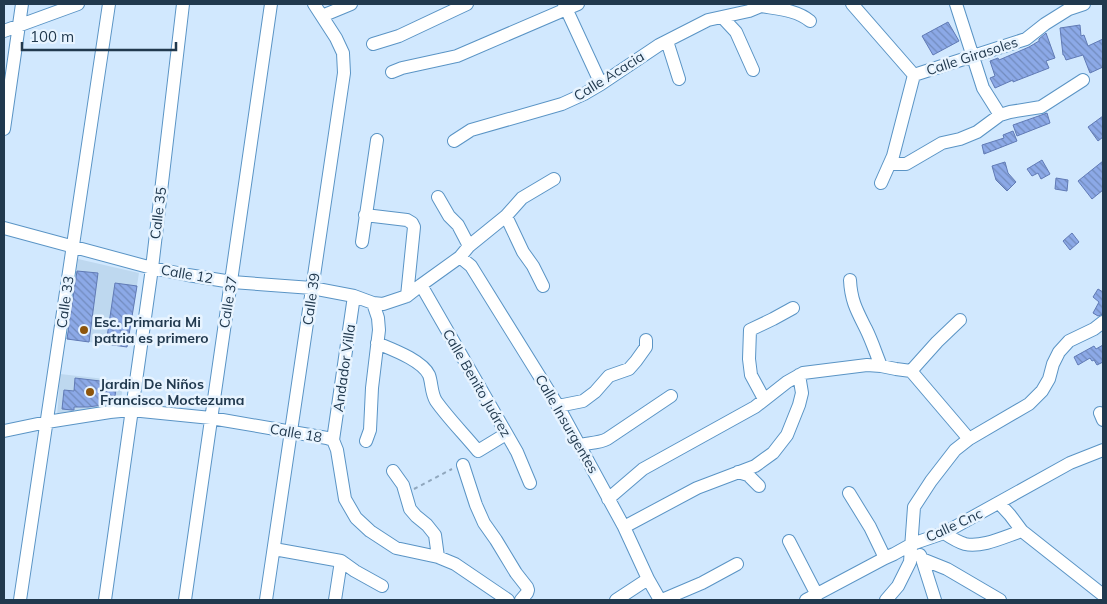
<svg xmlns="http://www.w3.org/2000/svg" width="1107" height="604" font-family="Mulish,sans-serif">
<defs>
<pattern id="building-back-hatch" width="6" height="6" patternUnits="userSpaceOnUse" patternTransform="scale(1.25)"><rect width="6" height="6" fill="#8ca9e7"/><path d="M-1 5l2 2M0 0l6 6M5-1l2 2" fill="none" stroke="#728bbd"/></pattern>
</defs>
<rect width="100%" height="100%" fill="#d1e8fe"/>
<!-- built -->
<path fill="#bed8ef" d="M78 259 139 273 127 347 67 339Z
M60 374 123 381 121 403 57 416Z"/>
<!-- building -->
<path fill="url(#building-back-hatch)" stroke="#607ab5" d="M948 22 959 41 933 55 922 36Z
M1080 25 1081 36 1084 35 1088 46 1103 39V67L1090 73 1083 55 1066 60 1064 55H1063L1060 28Z
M1046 33 1055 58 1046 61 1049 68 1013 82V80L995 88 990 78 995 76 990 61 998 58 999 60 1029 47 1039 41V39Z
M1047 113 1050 123 1017 136 1013 125Z
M1103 116V137L1098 141 1088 127Z
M1013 131 1017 141 984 154 982 145 1004 138 1003 135Z
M1042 160 1050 174 1041 179 1038 173 1032 176 1027 169Z
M1103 161V190L1092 199 1078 181Z
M1005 162 1008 173 1016 182 1007 191 996 180 992 166Z
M1056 178 1068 180 1067 191 1055 189Z
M1072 233 1079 242 1070 250 1063 241Z
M77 271 98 273 89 342 67 339Z
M115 283 137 286 127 347 106 344Z
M1098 289 1103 292V314L1098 316 1093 313 1099 302 1093 297Z
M1103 345V362L1097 365 1094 360 1092 361 1090 358 1078 365 1074 357 1094 346 1096 349Z
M75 378 117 383 115 396 103 394V405L88 407H74V410H72L62 409 64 390 74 391Z"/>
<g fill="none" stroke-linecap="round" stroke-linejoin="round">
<defs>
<path id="minor" d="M564 4 601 84
M852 4 914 75
M956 4 983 88 1000 115
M761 6C778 9 797 10 810 21
M322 16 351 4
M722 17 736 32 753 70
M4 31 78 4
M667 41 679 79
M373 44 399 36 467 4
M392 72 402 68 457 56 578 4
M914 75 1026 39 1045 24 1069 9 1084 4
M4 129 22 4
M454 141 471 130 562 104 584 94 601 84 659 45 708 20 749 11 761 6
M890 164H906L942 143 960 139 977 132 1000 115 1010 112 1041 107 1083 80
M881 183 893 156 914 75
M438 197 449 216 458 225 469 246
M365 215 407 220 412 223 414 227 407 296
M506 216 523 252 533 266 543 286
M4 228 152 268 188 275 232 282 312 288 354 296 373 303 383 304 407 296 421 285 460 257 469 246 506 216 522 198 554 179
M362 242 377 140
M460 257 471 266 558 406 624 527 648 579 660 600
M850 280C851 301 857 311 866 329 872 341 876 354 881 366L896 369 911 371
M421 285 517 452 530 483
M377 343C391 349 422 360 429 375 432 383 431 393 436 401 448 418 464 434 478 451L506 434
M911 371 969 439
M911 371 937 342 960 320
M764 399 751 375 749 359 750 330 773 319 793 308
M558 406 583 401 595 392 609 376 629 369 636 361 646 347V340
M1100 413 1103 420
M4 431 47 422 110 412 131 410 211 418 327 438 333 440 337 450 345 499 356 518 370 531 396 548 438 557 455 564 508 600
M333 440 354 296
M366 441 370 430 372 388 379 330 378 318 373 303
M579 445C588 443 600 443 607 439L671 396
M463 465 476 505 484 523 496 540 516 573 527 587 528 590 527 593 521 600
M393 471 403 485 410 509 416 516 427 525 435 535 438 557
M738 472 748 475 759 486
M849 493 870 527 885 558
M608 499 643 469 755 407 787 382 803 373 867 365 881 366
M999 503 1010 515 1022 531 1103 595
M624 527 697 488 755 466 773 453 787 435 799 405 802 393 799 375
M944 533C950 537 958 542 965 544 982 548 1006 536 1022 531
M789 541 817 595
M274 549 341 561 355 571 382 586
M920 555 922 559 935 600
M922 559 947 569 1000 600
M20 600 109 4
M105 600 152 268 183 4
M185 600 271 4
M266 600 344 73 343 53 336 38 314 4
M335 600 341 561
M616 600 648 579
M662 600 702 583 737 564
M806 600 885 558 894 554 912 544 944 533 1070 463 1103 450
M886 600 898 586 910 562 914 507 931 481 955 450 969 439 1029 404 1042 391 1049 379 1053 364 1059 352 1069 341 1094 329 1103 322"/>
</defs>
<!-- minor casing -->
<use href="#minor" stroke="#5a94c5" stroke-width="14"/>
<!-- path -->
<path stroke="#90a7bd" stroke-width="2" stroke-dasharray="4 4" stroke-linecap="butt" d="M414 489 452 469"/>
<!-- minor -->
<use href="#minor" stroke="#fff" stroke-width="12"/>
</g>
<!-- markers -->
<g fill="#8d550c" stroke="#e8f4ff" stroke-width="2">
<circle cx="84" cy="330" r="5"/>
<circle cx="90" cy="392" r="5"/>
</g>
<g text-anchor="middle" stroke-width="5" stroke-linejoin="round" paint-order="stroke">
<!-- street labels -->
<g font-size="14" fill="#21394e" stroke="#e8f4ff">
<text transform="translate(972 56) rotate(-18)" y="5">Calle Girasoles</text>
<text transform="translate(609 76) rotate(-32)" y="5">Calle Acacia</text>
<text transform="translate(158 213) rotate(-83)" y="5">Calle 35</text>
<text transform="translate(187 274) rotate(10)" y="5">Calle 12</text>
<text transform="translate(311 299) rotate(-82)" y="5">Calle 39</text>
<text transform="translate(65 302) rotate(-82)" y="5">Calle 33</text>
<text transform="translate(228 302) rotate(-81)" y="5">Calle 37</text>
<text transform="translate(344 368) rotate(-82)" y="5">Andador Villa</text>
<text transform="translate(477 383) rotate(60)" y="5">Calle Benito Juárez</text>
<text transform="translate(567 424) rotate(60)" y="5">Calle Insurgentes</text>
<text transform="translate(296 433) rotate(10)" y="5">Calle 18</text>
<text transform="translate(954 525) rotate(-25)" y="5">Calle Cnc</text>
</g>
<!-- poi labels -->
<g font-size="14" font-weight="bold" fill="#21394e" stroke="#e8f4ff" text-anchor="start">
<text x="94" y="327">Esc. Primaria Mi<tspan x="94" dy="16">patria es primero</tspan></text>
<text x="100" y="389">Jardin De Niños<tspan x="100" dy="16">Francisco Moctezuma</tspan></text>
</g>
</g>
<!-- border -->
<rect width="1107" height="604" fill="none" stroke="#21394e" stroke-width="10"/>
<!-- scale -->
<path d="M22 42v8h154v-8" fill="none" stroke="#21394e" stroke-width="2.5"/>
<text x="30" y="42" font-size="15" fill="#21394e" stroke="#e8f4ff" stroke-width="4" paint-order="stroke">100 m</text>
</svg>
